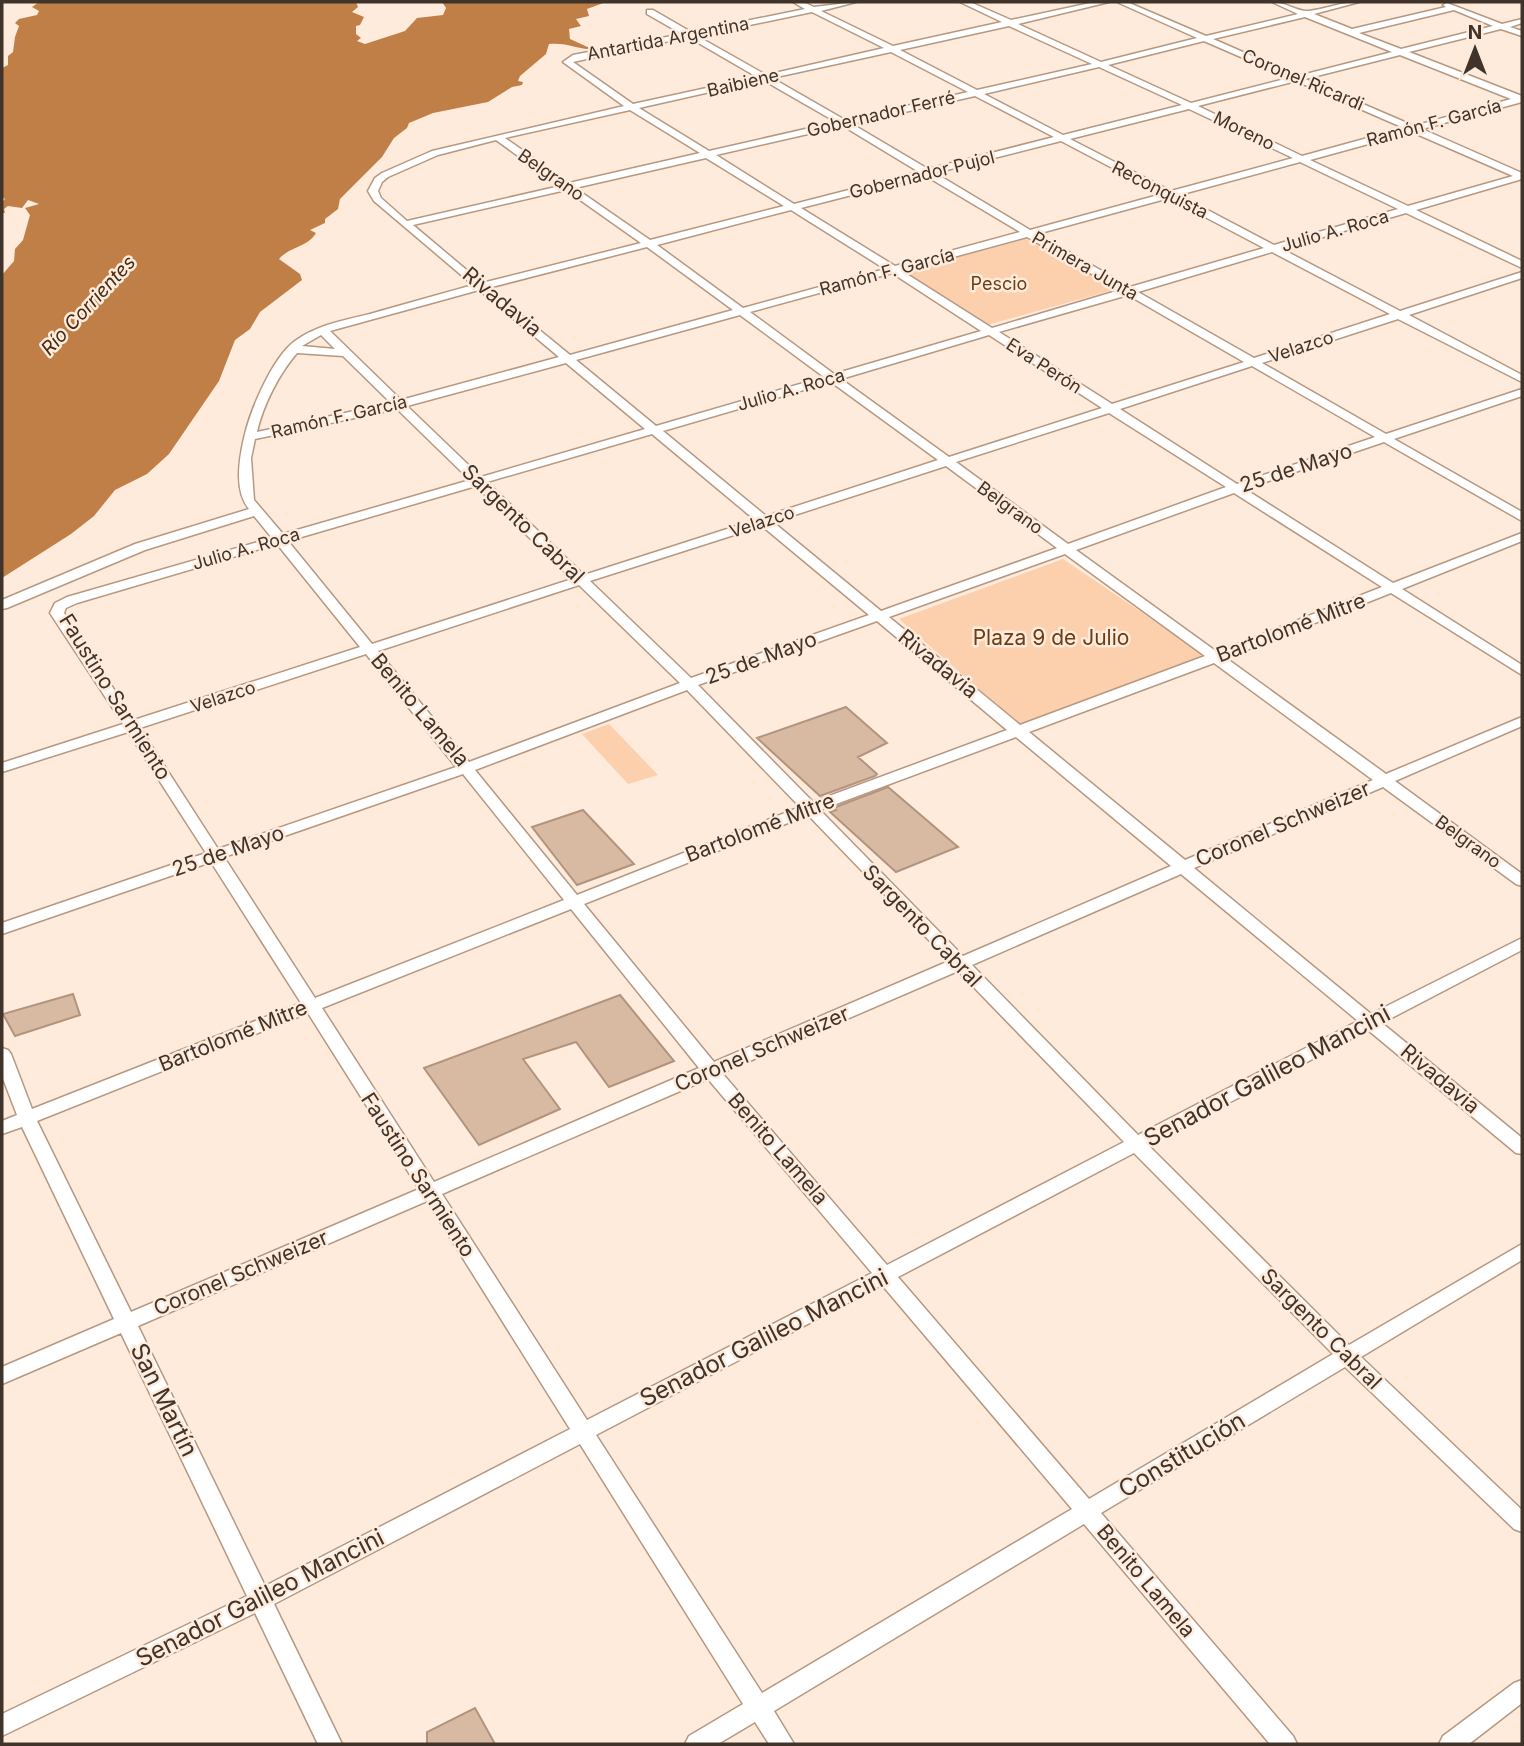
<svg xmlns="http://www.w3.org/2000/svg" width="1524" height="1746" font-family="Inter,sans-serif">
<rect width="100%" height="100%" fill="#ffebdc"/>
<!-- green -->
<path fill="#fccfad" d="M1026 239 1117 289 987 325 899 272Z
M1063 559 1206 656 1019 724 899 619Z
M609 724 658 775 628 784 582 734Z"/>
<!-- water -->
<path fill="#c17f48" d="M39 2H356L358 7 352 12 364 17 360 25 356 26V34L361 38 357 41 365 44 405 31 417 18 443 15 446 8 442 2H606L587 9 589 16 576 19 581 26 569 29 570 39 592 49C580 50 567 42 549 44L546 54 520 76 518 81 523 82 522 85 512 87 488 102 433 113 409 123 407 128 394 138 382 157 340 199 338 209 325 219V223L310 230 316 233C308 247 289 247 279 259L300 274 302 280 260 312 250 329 235 340 219 381 169 454 147 474 115 490 94 516 71 534 2 578V275L14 261 15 249 23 240 30 215 25 208 39 204 28 200 22 208 8 206 4 209 5 213H2V202L5 199 2 197V68L8 65V56L13 52 15 37 19 26 15 23 19 19 37 15 39 11 32 7Z"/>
<!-- building -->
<path fill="#d8b9a2" stroke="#b2947e" stroke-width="2" d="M846 707 887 743 858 757 877 774 875 776 820 796 757 738Z
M888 787 958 847 896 872 830 812 836 810 833 808Z
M583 810 634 864 577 885 532 827Z
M73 994 80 1015 15 1036 3 1014Z
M620 995 674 1061 609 1087 576 1042 523 1059 560 1109 479 1145 424 1068Z
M475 1708 495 1744H427V1732Z"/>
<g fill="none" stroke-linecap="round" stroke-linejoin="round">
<defs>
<path id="street" d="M793 2H803L814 7 856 2 821 11 893 46 1002 22 960 2H970L1011 20 1095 2H1109L1018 24 1101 62 1197 38 1117 2H1127L1206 36 1298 14 1272 2C1285 2 1298 12 1309 11 1326 9 1341 2 1359 2L1314 14 1352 29 1446 7 1443 5 1447 3 1502 24 1522 19V23L1510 27 1522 31V36L1501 29 1409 52 1522 96V102L1422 129 1522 173V179L1416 210 1522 261V268L1406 213 1282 249 1400 311 1522 272V278L1409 315 1522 375V382L1398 319 1262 363 1386 434 1522 389V396L1394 439 1522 512V521L1384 442 1245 489 1393 583 1522 533V541L1402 589 1522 665V675L1391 593 1226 658 1386 774 1522 717V726L1395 781 1522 874V886L1516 884 1383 787 1194 868 1371 1014 1522 938V950L1382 1023 1522 1138V1154L1516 1153 1368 1030 1148 1145 1349 1345 1522 1244V1260L1361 1357 1522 1510V1532L1514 1529 1345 1367 1101 1513 1293 1736 1297 1744H1270L1084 1524 774 1711 794 1744H769L755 1722 718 1744H685L689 1736 743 1704 580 1444 274 1604 342 1744H318L255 1613 2 1736V1714L247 1596 121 1333 2 1384V1367L114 1319 22 1127 2 1134V1121L17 1115 2 1076V1048L8 1050 11 1054 32 1109 301 1003 211 862 2 934V923L206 853 128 732 2 772V763L123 724 50 613 55 603 67 597 272 538 254 516 145 550 7 608 2 609V600L135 544 249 509C234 491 239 460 244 438 250 411 272 358 295 341 317 325 345 320 370 314 404 304 438 295 473 285L374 201 368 191 375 178 382 173 432 151 624 106 563 62 573 55 682 34 647 14V10H653L691 32 805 9ZM1454 10 1493 26 1401 49 1359 33ZM812 12 884 48 766 75 697 36ZM1305 17 1392 52 1298 76 1213 39ZM1009 26 1092 64 977 90 900 50ZM688 37 757 77 633 104 573 62ZM1204 41 1289 78 1191 103 1108 65ZM891 52 968 92 845 120 772 78ZM1400 55 1511 99 1414 126 1305 79ZM1099 67 1182 105 1063 135 984 94ZM763 80 836 122 709 151 639 108ZM1296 81 1404 128 1302 156 1198 106ZM975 96 1054 137 928 169 852 124ZM1189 109 1293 158 1171 191 1070 139ZM630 110 700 153 569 183 505 138ZM843 126 919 172 794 204 716 155ZM1412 132 1513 176 1408 206 1310 160ZM496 140 560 186 407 221 381 198 378 191 382 182 388 177 438 155ZM1061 141 1162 194 1030 230 935 173ZM706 158 784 206 650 240 575 188ZM1300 162 1398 209 1274 245 1179 195ZM926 176 1020 232 895 266 801 208ZM566 190 641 243 482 283 413 225ZM1169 198 1264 248 1130 287 1037 234ZM791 210 885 269 743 308 657 245ZM1027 237 1120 290 992 328 902 271ZM647 247 733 310 570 355 488 288ZM1272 252 1390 314 1254 358 1138 292ZM892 273 981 331 834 374 750 312ZM479 290 559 357 401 400 330 331ZM1128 295 1244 362 1112 404 999 332ZM740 315 824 377 656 426 576 360ZM321 335 335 349 302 346ZM989 335 1102 408 949 457 841 379ZM297 353 343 356 391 403 257 432C263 405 279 374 297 353ZM566 363 645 429 481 477 407 406ZM1252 366 1375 437 1237 484 1120 409ZM831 382 938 460 766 516 663 431ZM397 409 470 480 283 534 254 500 251 458 255 439ZM1109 413 1226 487 1068 544 956 462ZM652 434 755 520 584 575 487 482ZM946 466 1057 548 881 611 773 522ZM476 486 572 579 372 644 288 541ZM1234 493 1382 587 1217 652 1076 550ZM762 526 869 615 691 678 590 581ZM277 544 360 647 134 720 64 613 66 608 77 603ZM1065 554 1205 656 1020 725 889 617ZM579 585 680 683 469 762 378 651ZM877 621 1007 730 813 802 698 685ZM366 654 456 767 218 849 140 728ZM1214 663 1373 780 1185 860 1029 732ZM687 690 800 807 577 895 475 770ZM1016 737 1171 866 963 956 820 810ZM463 774 564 900 315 998 224 857ZM808 815 949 961 714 1062 584 904ZM1181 874 1358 1021 1138 1135 972 965ZM571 909 699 1068 434 1182 322 1008ZM958 971 1124 1142 887 1265 722 1073ZM308 1013 419 1189 131 1312 37 1121ZM708 1079 872 1273 587 1420 442 1194ZM1134 1153 1333 1354 1089 1499 898 1277ZM427 1201 570 1429 265 1586 138 1326ZM882 1285 1072 1509 762 1693 596 1435Z
M1522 1680V1703L1469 1744H1439L1443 1736 1514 1683Z"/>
</defs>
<!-- street casing -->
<use href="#street" stroke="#b69881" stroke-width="3"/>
<!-- street -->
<use href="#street" fill="#fff" fill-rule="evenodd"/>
</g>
<g text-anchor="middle" stroke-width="5" stroke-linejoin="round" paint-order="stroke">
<!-- far-street labels -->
<g font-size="18" fill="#40342a" stroke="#ffebdc">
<text transform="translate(668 39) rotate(-11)" y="6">Antartida Argentina</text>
<text transform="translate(1303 80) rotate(23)" y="6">Coronel Ricardi</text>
<text transform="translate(743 83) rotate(-13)" y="6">Baibiene</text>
<text transform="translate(881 114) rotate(-13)" y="6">Gobernador Ferré</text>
<text transform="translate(1434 123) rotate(-15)" y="6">Ramón F. García</text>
<text transform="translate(1244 131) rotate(26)" y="6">Moreno</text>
<text transform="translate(551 175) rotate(35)" y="6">Belgrano</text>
<text transform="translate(922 175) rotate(-14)" y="6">Gobernador Pujol</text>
<text transform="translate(1160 190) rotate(27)" y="6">Reconquista</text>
<text transform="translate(1335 231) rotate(-16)" y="6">Julio A. Roca</text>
<text transform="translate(1085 266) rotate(30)" y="6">Primera Junta</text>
<text transform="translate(887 272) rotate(-15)" y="6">Ramón F. García</text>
<text transform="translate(1301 347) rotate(-18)" y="6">Velazco</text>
<text transform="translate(1044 366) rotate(33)" y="6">Eva Perón</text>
<text transform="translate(791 390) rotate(-16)" y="6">Julio A. Roca</text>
<text transform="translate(339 417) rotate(-13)" y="6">Ramón F. García</text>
<text transform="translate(1010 508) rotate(36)" y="6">Belgrano</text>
<text transform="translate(762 522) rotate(-18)" y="6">Velazco</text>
<text transform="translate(246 549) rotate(-16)" y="6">Julio A. Roca</text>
<text transform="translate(223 697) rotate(-18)" y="6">Velazco</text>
<text transform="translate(1468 842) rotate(36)" y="6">Belgrano</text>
</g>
<!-- far-park labels -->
<g font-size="18" fill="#6b3e14" stroke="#ffebdc">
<text x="999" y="290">Pescio</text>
</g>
<!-- far-water labels -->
<g font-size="19" font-style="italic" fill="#452911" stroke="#ffebdc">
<text transform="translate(88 305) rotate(-47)" y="7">Río Corrientes</text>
</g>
<!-- street labels -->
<g font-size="21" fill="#40342a" stroke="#ffebdc">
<text transform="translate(502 302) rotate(40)" y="7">Rivadavia</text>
<text transform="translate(1296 468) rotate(-18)" y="7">25 de Mayo</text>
<text transform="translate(523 524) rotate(44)" y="7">Sargento Cabral</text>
<text transform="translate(1291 628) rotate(-21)" y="7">Bartolomé Mitre</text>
<text transform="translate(761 658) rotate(-20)" y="7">25 de Mayo</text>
<text transform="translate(938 664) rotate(39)" y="7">Rivadavia</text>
<text transform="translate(115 697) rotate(58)" y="7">Faustino Sarmiento</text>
<text transform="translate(420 710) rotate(50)" y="7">Benito Lamela</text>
<text transform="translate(1283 824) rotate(-23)" y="7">Coronel Schweizer</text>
<text transform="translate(760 828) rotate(-21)" y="7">Bartolomé Mitre</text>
<text transform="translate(228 851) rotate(-19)" y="7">25 de Mayo</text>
<text transform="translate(922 926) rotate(46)" y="7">Sargento Cabral</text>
<text transform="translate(233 1036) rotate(-22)" y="7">Bartolomé Mitre</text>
<text transform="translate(762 1049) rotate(-23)" y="7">Coronel Schweizer</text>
<text transform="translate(1440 1079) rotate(40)" y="7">Rivadavia</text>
<text transform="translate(778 1149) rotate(49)" y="7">Benito Lamela</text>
<text transform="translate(418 1175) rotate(57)" y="7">Faustino Sarmiento</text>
<text transform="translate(241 1273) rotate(-23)" y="7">Coronel Schweizer</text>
<text transform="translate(1321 1329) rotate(45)" y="7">Sargento Cabral</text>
<text transform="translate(1146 1581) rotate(50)" y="7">Benito Lamela</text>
</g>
<!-- park labels -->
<g font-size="21" fill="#6b3e14" stroke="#ffebdc">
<text x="1051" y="645">Plaza 9 de Julio</text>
</g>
<!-- near-street labels -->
<g font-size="24" fill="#40342a" stroke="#ffebdc">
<text transform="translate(1267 1076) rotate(-28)" y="8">Senador Galileo Mancini</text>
<text transform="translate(764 1338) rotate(-27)" y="8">Senador Galileo Mancini</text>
<text transform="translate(164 1400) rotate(64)" y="8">San Martín</text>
<text transform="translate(1182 1455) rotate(-31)" y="8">Constitución</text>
<text transform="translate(260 1598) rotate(-27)" y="8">Senador Galileo Mancini</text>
</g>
</g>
<!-- border -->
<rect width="1524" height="1746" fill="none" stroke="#40342a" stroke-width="7"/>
<!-- north arrow -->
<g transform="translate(1475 49)" stroke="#ffebdc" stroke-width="5" paint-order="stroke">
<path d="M0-5L12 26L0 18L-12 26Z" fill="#40342a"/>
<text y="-10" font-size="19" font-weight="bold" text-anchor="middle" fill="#40342a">N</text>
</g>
</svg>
